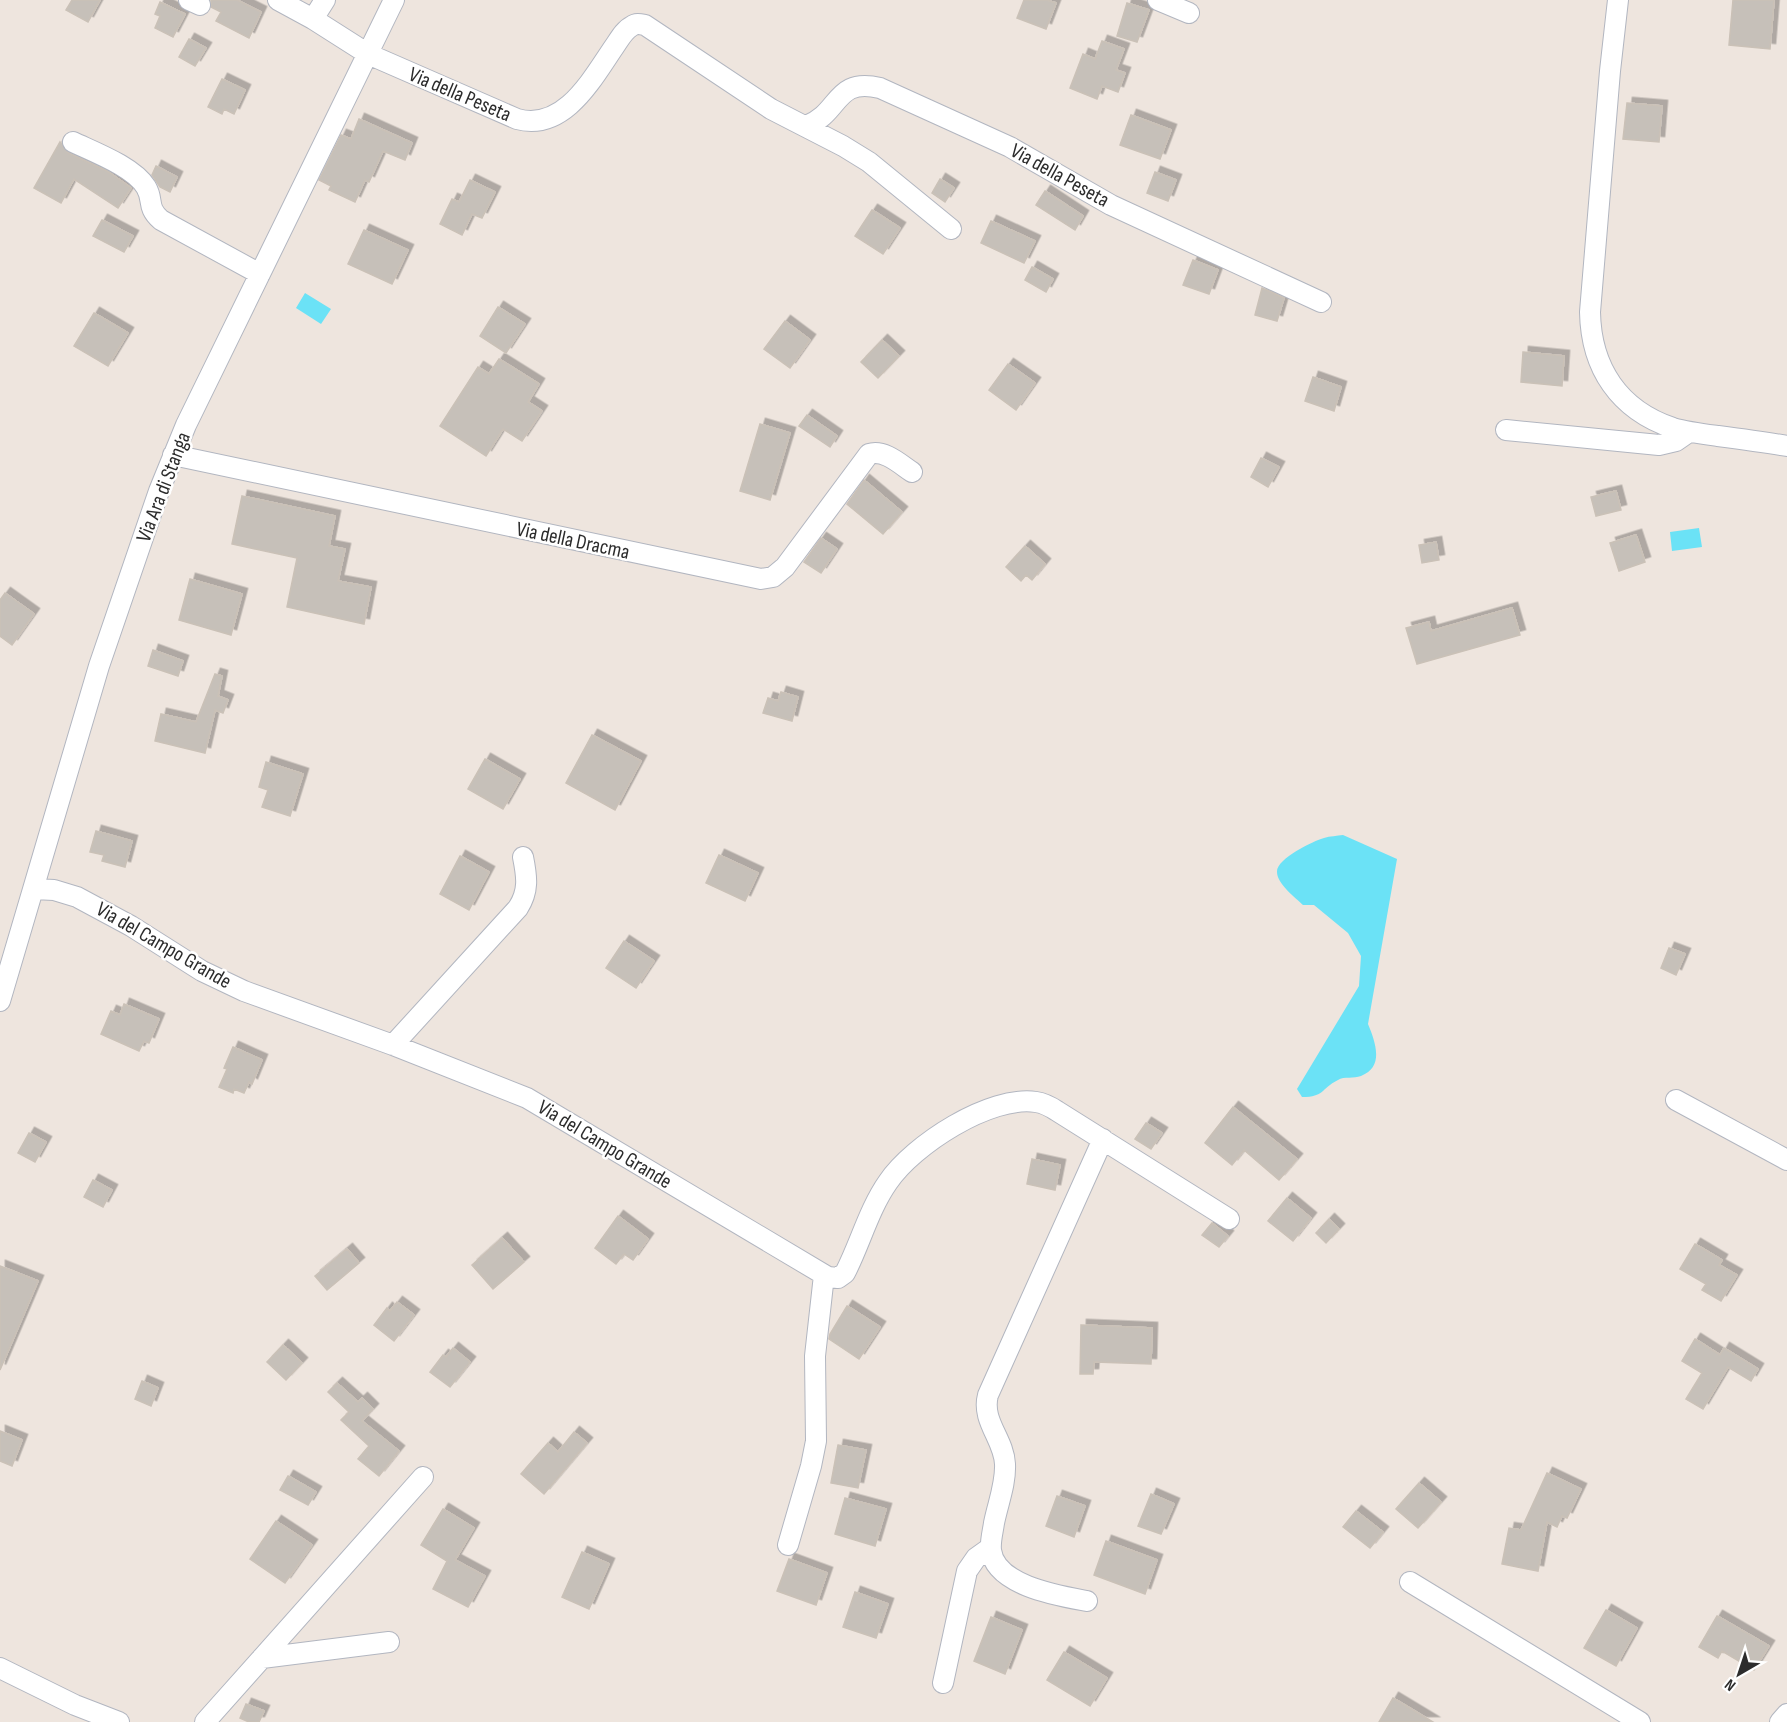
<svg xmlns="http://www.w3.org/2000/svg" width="1787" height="1722" font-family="'Sofia Sans Condensed',sans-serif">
<defs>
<filter id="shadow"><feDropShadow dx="5.5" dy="-5.5" stdDeviation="0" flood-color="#0004"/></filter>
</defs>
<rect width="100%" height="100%" fill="#eee5de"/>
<!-- water -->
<path fill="#6be2f6" d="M305 293 331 309 321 324 296 308Z
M1699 528 1702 547 1672 551 1670 532Z
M1343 835 1397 859 1368 1024C1375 1041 1385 1067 1361 1076 1354 1079 1344 1076 1338 1080 1320 1089 1325 1097 1302 1097L1297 1089 1359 986 1361 956 1348 933 1314 905H1303C1295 897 1277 884 1277 872 1276 859 1313 841 1324 838 1330 836 1337 836 1343 835Z"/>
<!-- building -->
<path fill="#c6c0b9" stroke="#cac1b7" stroke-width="1.5" filter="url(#shadow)" d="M72 0H100L88 22 66 10Z
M211 0H237L261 12 249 38 216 21 221 12 211 7Z
M1024 0H1047L1056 3 1046 29 1017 18Z
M1733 0H1774L1770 49 1729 45Z
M160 2 185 14 173 37 155 28 160 16 155 14Z
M1127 3 1149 10 1137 42 1117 36Z
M189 39 206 48 195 66 179 57Z
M1102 41 1124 49 1116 70 1125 73 1118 92 1102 86 1097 99 1070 88 1083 54 1095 59Z
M222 79 245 90 234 114 224 109 222 114 208 107Z
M1627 103 1662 106 1659 142 1623 139Z
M1131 115 1171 130 1160 159 1120 145Z
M359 119 412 143 405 160 383 151 369 182 365 180 355 202 329 190 331 186 319 180 341 135 351 139Z
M60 142 68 153 107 171 131 188 118 208 74 179 61 203 34 188Z
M156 166 177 177 170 192 160 187 152 175Z
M1155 172 1176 180 1168 201 1147 193Z
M940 179 954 188 945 202 932 193Z
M470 180 495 192 482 218 472 214 462 235 440 224 452 199 459 202Z
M1045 191 1083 216 1075 230 1036 205Z
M872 210 900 228 883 254 855 236Z
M102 220 133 236 124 252 93 236Z
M991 221 1035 241 1024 263 981 243Z
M364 230 408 250 392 284 348 264Z
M1193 260 1218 270 1209 294 1183 285Z
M1032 267 1053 279 1046 292 1025 280Z
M1262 288 1284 298 1277 321 1255 315Z
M498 307 525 324 506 353 480 336Z
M94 313 128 333 108 366 74 346Z
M785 321 810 340 790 368 764 349Z
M882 340 899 356 878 378 861 362Z
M1523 352 1564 356 1562 386 1521 382Z
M499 359 539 384 528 402 542 411 522 441 503 429 486 456 440 426 478 367 489 374Z
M1008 364 1035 383 1016 410 989 390Z
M1313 377 1341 387 1334 411 1305 401Z
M807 415 837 436 830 447 799 426Z
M760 424 790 433 770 500 740 491Z
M1261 458 1279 467 1268 487 1251 477Z
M864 480 902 512 883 534 847 504Z
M1616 491 1621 510 1596 516 1591 497Z
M242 496 335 516 329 546 345 549 338 581 371 587 364 624 287 607 297 558 232 544Z
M1636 535 1645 562 1619 571 1610 543Z
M821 538 837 549 821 573 804 562Z
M1436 542 1439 560 1422 563 1419 545Z
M1025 546 1045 564 1032 580 1026 575 1021 581 1006 567Z
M190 579 242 594 231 635 179 620Z
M5 593 34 614 12 645 0 636V600Z
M1512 608 1520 635 1417 664 1406 628 1429 622 1431 631Z
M153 650 183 661 178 676 148 666Z
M215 674 222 676 218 696 228 700 223 713 215 710 205 753 155 741 161 714 196 722Z
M781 692 798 697 792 721 763 713 768 698 778 701Z
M592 735 641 761 615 810 566 783Z
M485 759 520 779 503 809 468 789Z
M266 762 303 774 290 816 262 807 268 790 259 787Z
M96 831 132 841 125 867 102 861 104 855 90 852Z
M719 855 758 873 745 901 706 883Z
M460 856 489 872 469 910 440 894Z
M624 941 654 961 636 988 606 968Z
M1669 948 1685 954 1676 975 1661 968Z
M124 1004 159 1019 149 1043 144 1041 139 1051 101 1034 111 1011 120 1015Z
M233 1047 262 1060 252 1084 249 1082 244 1093 234 1089 233 1093 219 1087 227 1069 224 1068Z
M1233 1107 1297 1159 1279 1180 1244 1150 1232 1165 1205 1143Z
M1146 1123 1162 1133 1151 1149 1135 1139Z
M29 1133 46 1142 35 1162 18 1153Z
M1032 1159 1060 1165 1055 1190 1027 1184Z
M93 1180 112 1190 103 1207 84 1197Z
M1287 1198 1311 1218 1293 1241 1268 1221Z
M618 1216 648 1239 633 1260 624 1254 616 1264 595 1248Z
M1329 1219 1339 1229 1326 1243 1316 1233Z
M1212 1223 1228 1236 1219 1247 1202 1235Z
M502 1238 524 1262 493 1289 472 1265Z
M1695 1244 1722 1260 1719 1265 1737 1275 1721 1301 1702 1290 1706 1284 1680 1269Z
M347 1249 359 1263 327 1290 315 1276Z
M0 1266 38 1281 0 1370Z
M397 1302 414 1315 394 1341 374 1325 387 1308 390 1311Z
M847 1306 880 1327 859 1359 829 1339 830 1334Z
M1081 1325 1152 1328 1151 1364 1094 1362 1093 1374H1080Z
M1695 1339 1720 1355 1724 1348 1758 1369 1751 1381 1728 1367 1703 1409 1686 1399 1702 1373 1682 1361Z
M283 1345 302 1363 286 1380 267 1362Z
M453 1348 470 1362 450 1387 430 1372 443 1355 446 1357Z
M142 1381 158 1388 151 1406 135 1399Z
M337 1383 358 1402 362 1398 373 1409 362 1421 399 1451 379 1476 358 1459 369 1446 341 1420 349 1412 328 1392Z
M0 1431 22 1440 12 1466 0 1461Z
M574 1432 587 1443 544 1494 521 1474 548 1443 558 1452Z
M838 1445 866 1450 858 1488 831 1483Z
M1547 1473 1581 1489 1567 1518 1562 1516 1557 1527 1547 1522 1538 1571 1502 1564 1509 1528 1521 1530Z
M288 1476 316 1492 308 1505 280 1490Z
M1419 1483 1441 1502 1418 1528 1396 1509Z
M1151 1494 1174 1504 1161 1534 1138 1526Z
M1057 1496 1085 1506 1074 1537 1046 1526Z
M845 1498 886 1509 875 1546 835 1534Z
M443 1509 474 1528 455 1560 485 1576 468 1607 433 1589 447 1561 421 1545Z
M1356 1511 1383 1532 1370 1548 1343 1527Z
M276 1521 312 1545 285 1583 250 1559Z
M1106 1541 1157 1560 1145 1594 1094 1575Z
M582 1552 609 1564 589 1609 562 1597Z
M789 1559 827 1573 816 1605 777 1591Z
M855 1592 888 1604 876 1638 843 1627Z
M1606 1610 1637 1628 1616 1666 1584 1648Z
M1717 1616 1769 1646 1754 1670 1722 1651 1718 1658 1699 1647Z
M991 1617 1022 1630 1005 1674 974 1661Z
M1064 1652 1107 1678 1090 1706 1047 1680Z
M1393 1698 1433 1722H1379Z
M246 1704 264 1711 259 1722H249L240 1718Z"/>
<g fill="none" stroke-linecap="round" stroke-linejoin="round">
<defs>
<path id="minor" d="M189 0 200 5
M278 0 313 19
M325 0 313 19 368 54 517 119C564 132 592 79 614 47 619 40 624 30 632 26 636 23 640 24 645 25L771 109 843 146 869 162 951 229
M1158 0 1189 13
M1618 0 1610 71 1590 312C1591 368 1619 410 1673 428 1687 432 1703 434 1718 436 1741 439 1764 442 1787 446
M806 126C841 113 834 77 880 88L1010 147 1111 205 1321 302
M73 142C94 152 134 167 146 187 154 200 146 207 161 220L260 274
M1506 430 1659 445 1676 441 1689 432
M173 455 761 579 773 577 785 567 869 454C884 449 900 464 912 472
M34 889 54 890 77 897 131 926 202 971 244 991 393 1045 527 1098 828 1277 838 1278 845 1273C860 1244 869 1209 888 1182 913 1145 990 1095 1036 1102 1043 1103 1051 1107 1057 1111L1229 1219
M0 1001 99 666 159 491 186 425 394 0
M393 1045 518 908C529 891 527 877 523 857
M1676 1100 1787 1160
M788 1545 811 1466 816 1441 815 1356 824 1275
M1410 1582 1640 1722
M1087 1601C1060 1596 995 1586 991 1550 990 1541 993 1531 994 1523 998 1503 1006 1484 1005 1464 1004 1439 981 1421 988 1395L1103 1139
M262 1658 389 1642
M0 1668 75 1705 119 1722
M943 1683 967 1571 976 1558 990 1548
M205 1722 423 1477
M1780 1722 1787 1714"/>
</defs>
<!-- minor casing -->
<use href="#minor" stroke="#b2b6c0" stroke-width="22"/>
<!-- minor -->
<use href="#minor" stroke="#fff" stroke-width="20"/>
</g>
<g text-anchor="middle" stroke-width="5" stroke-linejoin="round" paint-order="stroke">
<!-- street labels -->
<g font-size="21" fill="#2c2c2c" stroke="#fff">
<text transform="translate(460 94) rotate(23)" y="7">Via della Peseta</text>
<text transform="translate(1060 175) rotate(29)" y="7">Via della Peseta</text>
<text transform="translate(163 487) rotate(-69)" y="7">Via Ara di Stanga</text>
<text transform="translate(573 540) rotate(12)" y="7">Via della Dracma</text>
<text transform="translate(164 945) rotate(30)" y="7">Via del Campo Grande</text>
<text transform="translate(605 1144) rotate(31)" y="7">Via del Campo Grande</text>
</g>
</g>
<!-- north arrow -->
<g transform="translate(1739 1674) rotate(219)" stroke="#ffffff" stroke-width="4.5" paint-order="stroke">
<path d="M0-4.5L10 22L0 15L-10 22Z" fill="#2c2c2c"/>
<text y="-9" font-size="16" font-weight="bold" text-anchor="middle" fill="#2c2c2c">N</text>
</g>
</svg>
